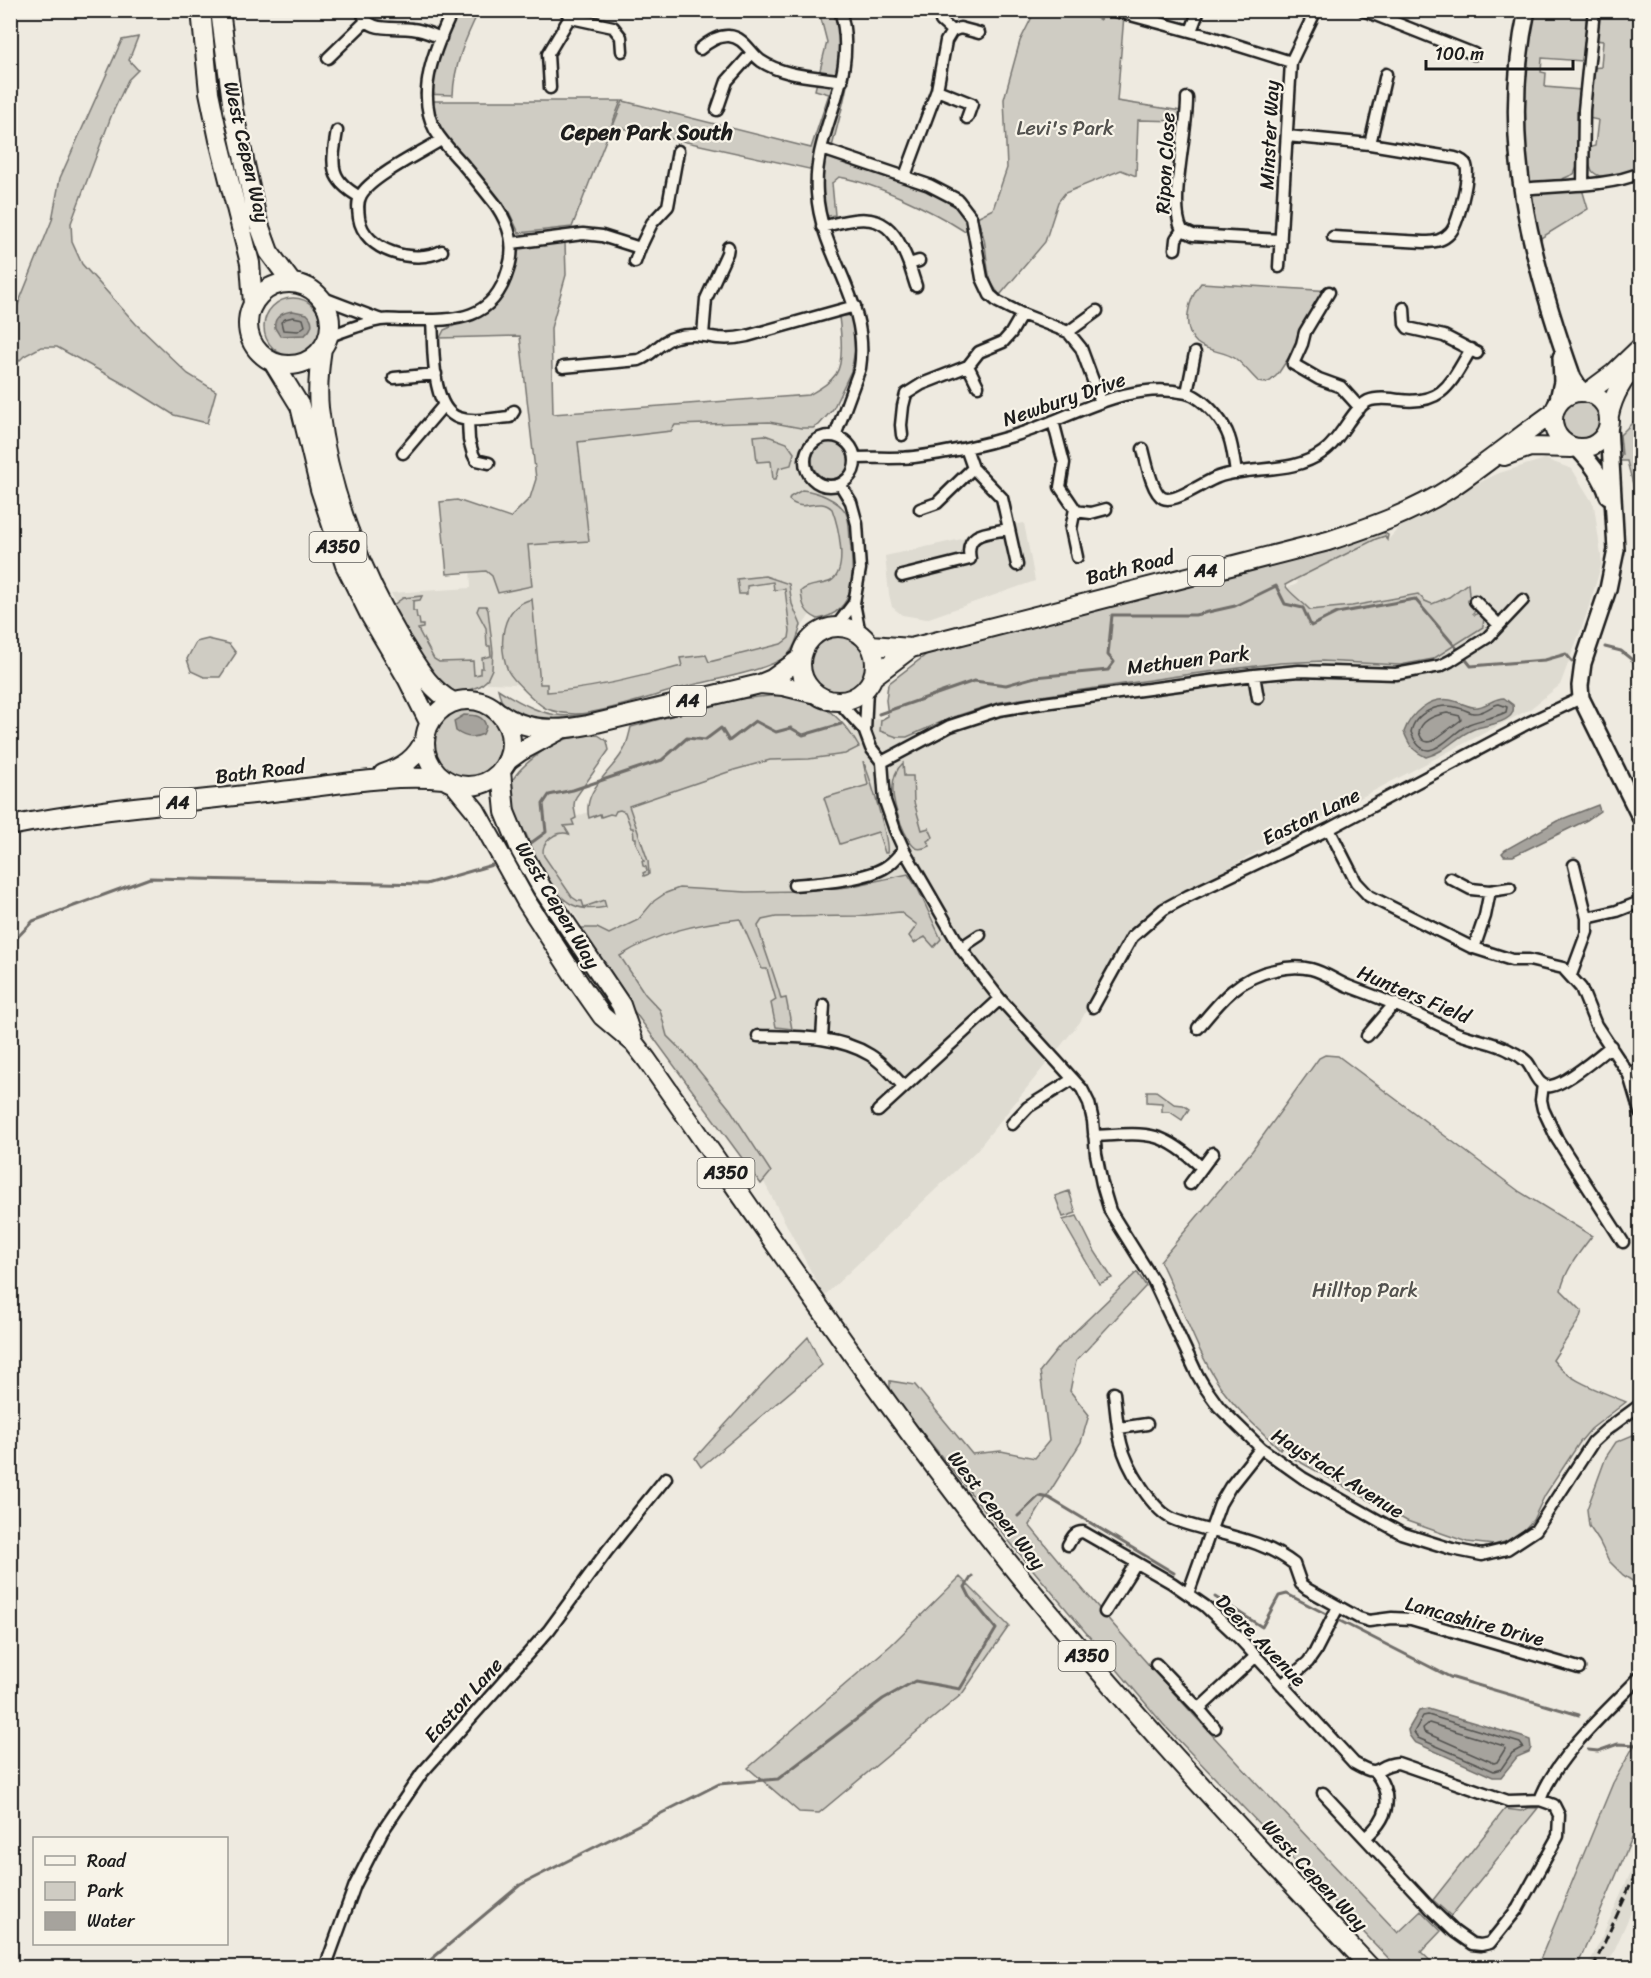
<svg xmlns="http://www.w3.org/2000/svg" width="1651" height="1978" font-family="Sriracha,sans-serif">
<rect width="100%" height="100%" fill="#eeeae0"/>
<filter id="ink" filterUnits="userSpaceOnUse"><feTurbulence type="fractalNoise" baseFrequency=".0167" numOctaves="2"/><feDisplacementMap in="SourceGraphic" scale="12" xChannelSelector="R" yChannelSelector="G"/><feConvolveMatrix kernelMatrix="1 2 1 2 8 2 1 2 1" color-interpolation-filters="sRGB"/></filter>
<g filter="url(#ink)">
<!-- built -->
<path fill="#dedbd1" d="M808 413 832 462 844 515 847 582 817 604 787 649 558 704 532 685 449 681 429 666 391 593 471 588 469 544 561 530 559 437 623 424Z
M1545 459 1572 469 1594 505 1602 563 1586 616 1560 685 1530 709 1257 852 1157 909 1127 937 1080 1022 976 1151 824 1296 765 1184 683 1069 607 967 554 880 530 836 610 803 823 735 1012 679 1015 699 1297 584 1296 579 1376 539 1385 536 1388 540 1403 523 1496 474Z
M1024 523 1035 581 926 619 902 615 892 607 889 594 885 556 966 538 982 531Z
M1640 1852V1892L1607 1967H1588Z"/>
<!-- green -->
<path fill="#cfccc3" stroke="#767470" stroke-width="1.5" d="M447 11H479C466 37 454 65 453 95L420 94 426 67Z
M819 11H845C860 56 843 102 832 147L940 185 972 213 970 226 964 231C933 211 875 183 839 177L832 183 835 215 828 216 815 201 814 170 613 126 623 101 811 148 829 94 815 90 827 42Z
M1084 11 1100 20 1104 11 1124 15 1117 101 1181 111 1183 117 1182 121 1138 120 1136 176 1121 170 1065 193 1058 202 1045 242 1000 295C986 280 988 264 985 245 984 235 980 226 977 217L993 209 1007 168 1004 99 1020 41 1034 13 1071 14Z
M1532 11H1587L1583 61 1542 58 1541 72 1546 73 1545 87 1581 90 1577 167 1574 174 1560 180 1535 182H1531L1526 178 1522 90Z
M1611 11H1640V166C1629 172 1605 183 1593 172 1588 166 1589 155 1588 148L1595 146 1598 120 1588 118 1592 68 1601 67 1603 41 1595 40 1598 16 1610 17Z
M138 37 129 60 138 70 128 80 112 114 71 223 72 242 82 264 136 324 188 374 216 391 207 423 174 415 131 388 57 347H41L24 356 11 369V322L52 220 60 178 122 40Z
M432 101H621L572 227 519 233 509 212 438 128Z
M1582 189 1588 209 1536 241 1528 195 1531 192Z
M565 243 566 275 551 328 553 414 809 395C819 389 829 384 836 374 844 362 841 332 839 317L852 315 855 351 851 371 833 409 819 425 813 428H801L769 422 675 425 671 431 578 442 589 541 528 545 532 586 498 593 492 576 486 571 447 574 440 502 457 500 510 518 530 498 536 479 520 336 440 338 444 330C472 317 497 315 510 283 515 271 515 257 520 247L526 244Z
M1201 283 1332 291 1278 374C1272 380 1268 385 1259 382 1251 375 1244 365 1236 359 1225 351 1208 352 1197 343 1180 328 1189 298 1201 283Z
M264 327a29 29 0 1 1 58 0a29 29 0 1 1-58 0Z
M1559 421a21 21 0 1 1 42 0a21 21 0 1 1-42 0Z
M1637 418 1640 419V488H1634L1627 461H1616L1622 455 1620 435Z
M765 435 787 443 794 453 791 465 779 468 776 479H773L771 461 757 462 754 436Z
M812 460a19 19 0 1 1 38 0a19 19 0 1 1-38 0Z
M802 490C816 491 839 500 846 513 850 521 849 531 850 540 854 571 858 612 818 619 805 613 802 605 801 591 809 583 822 586 831 581 849 570 838 525 832 509 818 496 804 514 789 500L790 497Z
M1378 529 1388 535 1387 540 1385 536 1376 539 1296 579 1285 585C1289 593 1302 601 1310 610L1352 606 1418 594 1425 601 1432 604 1449 597 1468 583 1469 595 1477 609 1473 613 1475 615 1480 611 1484 617 1483 627 1433 659 1400 665 1322 661 1280 663 1184 675 1000 702 953 717 907 737H897L880 731 881 720 888 716 886 700 888 684 931 651Z
M765 576 789 584 792 604 801 625C798 635 794 651 785 657 762 672 716 679 689 686 657 694 620 708 587 713 574 715 559 713 547 709 538 705 512 679 508 671 498 644 500 607 532 599L540 684H547V692C593 689 637 677 682 666L680 658 706 655 709 662 781 644 789 638 790 631 785 589 774 590 773 582 747 586V594H739L737 579Z
M422 596 420 600 413 601V611H416L417 618H419L420 625H423V628L418 629 434 659 439 662 473 661 474 675 480 674V668H483L482 658 491 656 490 646H487L486 628 477 611 479 606H486L488 610 493 652 492 669 487 680 480 686 460 693 440 686 388 605H393L403 598Z
M810 664a29 29 0 1 1 58 0a29 29 0 1 1-58 0Z
M208 639 229 644 236 653 220 677H204L191 671 187 659 196 642Z
M498 689C551 723 569 720 628 706L596 718 538 722 510 710 501 700Z
M779 695C819 699 839 712 859 747L845 754 809 759 770 760 734 770 629 806 648 861 649 874 644 876 643 873 647 871 646 867 643 866 642 861H644L636 843V838H634L633 828H631L625 812 620 810 616 811 614 815 610 814 601 817 600 814 589 818C582 791 610 773 622 753 627 746 629 735 631 727L729 700Z
M434 743a36 36 0 1 1 72 0a36 36 0 1 1-72 0Z
M598 735 607 741 609 750 576 797C572 806 575 810 576 818L572 820 574 825 564 826 569 834C557 829 539 843 544 856L572 897 578 901H582L584 907 604 900 606 907C595 909 583 910 573 905 551 895 535 855 526 834L521 836C516 824 507 795 512 782 517 768 547 746 561 741 571 737 587 735 598 735Z
M863 761C869 774 890 841 887 853H885L878 832 840 844 824 798 868 785Z
M903 763 904 776H913L914 802 922 830 929 828 933 837 927 841 930 846C925 848 921 850 916 848 911 846 908 838 905 833 896 814 884 780 903 763Z
M908 874 918 889 941 939 934 947 925 937 914 943 909 936 917 925 900 912 857 916 776 917 762 920 758 926C764 951 775 974 781 999L786 998 792 1029 776 1027 771 1003 776 1000 767 969H762L740 919C695 924 659 932 620 956L645 994 660 1010 667 1036 687 1056 730 1109 771 1172 761 1184 573 928H597L609 934 638 920 654 901 666 893 679 888 746 892 802 891 848 887Z
M1325 1055 1338 1056 1520 1192 1592 1236C1579 1253 1566 1268 1561 1290L1582 1311 1579 1320 1553 1360C1569 1382 1602 1391 1626 1402L1591 1429 1580 1442 1545 1495 1533 1520 1523 1531 1508 1541 1494 1545 1467 1542 1407 1521 1289 1456 1295 1447 1286 1441 1280 1449C1259 1429 1236 1410 1220 1386 1194 1347 1181 1302 1160 1261L1252 1151 1319 1058Z
M1147 1091H1156L1174 1104 1183 1105 1189 1109 1182 1120 1170 1112H1162V1103L1147 1102Z
M1069 1191 1076 1213 1063 1217 1055 1196Z
M1077 1216 1094 1250 1112 1278 1099 1284 1068 1230 1063 1220Z
M1137 1272 1146 1286 1076 1361 1070 1391 1089 1415 1081 1442 1029 1525C1145 1667 1272 1800 1398 1933L1421 1911 1441 1931 1421 1952 1437 1967H1397L1163 1724 1013 1546 890 1392V1381L915 1385 972 1454 1001 1451 1035 1458 1049 1441 1040 1371 1060 1346Z
M808 1337 822 1365 701 1467 695 1458 762 1384Z
M1640 1432V1586L1623 1575 1609 1561 1599 1541 1589 1526 1587 1509 1606 1457 1616 1442Z
M960 1577 1009 1626 962 1694 819 1813 799 1812 748 1768 891 1645Z
M1640 1735V1819L1577 1967H1537L1613 1783Z
M1529 1808H1538L1451 1916 1433 1900 1505 1809 1521 1811Z"/>
<!-- water -->
<path fill="#a6a39d" stroke="#6f6d69" stroke-width="1.5" d="M293 311 307 314C315 322 312 329 305 335L280 336 275 328C273 317 283 312 293 311Z
M1504 698 1513 705C1514 710 1513 714 1509 717 1500 725 1485 725 1474 729 1456 736 1446 752 1426 757 1413 751 1409 745 1404 732 1411 713 1429 697 1450 700 1458 701 1465 706 1473 707 1484 709 1492 698 1504 698Z
M464 715C474 715 484 715 486 727L483 734C473 739 465 738 456 731L454 721Z
M1598 805 1600 811 1587 820 1513 856H1504L1502 853 1505 850 1557 821Z
M1428 1709 1522 1737 1530 1740 1531 1748 1529 1752 1517 1757 1501 1777H1493L1414 1742 1409 1735 1408 1730 1419 1711Z"/>
<g fill="none" stroke-linecap="round" stroke-linejoin="round">
<!-- shore -->
<path stroke="#535250" stroke-width="1.5" d="M293 317 303 319 305 326 298 331 283 330 281 322 285 319Z
M1499 704 1507 707 1506 712C1494 718 1481 719 1469 724 1449 734 1426 772 1411 732 1415 712 1440 702 1459 708 1464 709 1468 712 1473 713 1484 714 1489 706 1499 704Z
M1447 713 1460 716 1461 720 1433 741C1424 744 1421 739 1419 732 1422 719 1435 715 1447 713Z
M1428 1715 1520 1743 1523 1747 1512 1753 1501 1769 1494 1771 1418 1738 1414 1732 1423 1716Z
M1429 1723 1504 1746 1505 1749 1497 1762 1494 1763 1424 1732 1423 1728Z"/>
<!-- stream -->
<path stroke="#6f6d69" stroke-width="3" d="M1605 647 1621 651 1636 663H1640
M1463 656 1471 666 1545 660 1566 654 1572 661
M879 714 974 681 1006 685 1035 677 1108 670 1114 662 1108 655 1112 615H1195L1235 606 1276 586 1285 604 1303 608 1311 626 1337 613 1415 599 1459 651
M531 843 546 832 543 804 549 795 573 790 662 760 687 738 705 740 721 728 729 741 755 721 776 732 791 728 803 735 841 724
M10 945 33 921 150 878 426 884 492 865
M1018 1516 1039 1496 1049 1498 1174 1573
M1215 1597 1262 1627 1279 1596 1287 1594 1326 1614
M1340 1621 1450 1677 1579 1715
M1588 1750 1598 1751 1618 1744 1639 1745
M421 1968 520 1885 719 1784 778 1779 883 1699 915 1681 960 1689 996 1629 970 1597 965 1587 972 1576"/>
<defs>
<path id="minor" d="M362 10C365 34 395 26 412 29 423 30 431 34 441 38
M565 10 570 17 576 19 613 27 621 37 622 51
M1112 10 1208 36 1291 62
M1363 10 1474 54
M941 21 952 31 960 28 979 33
M1191 31 1199 10
M700 49C708 42 718 35 729 36 744 37 750 53 761 61 785 77 816 76 842 81
M328 58 366 21
M550 88 548 54 570 17
M937 90 972 104 967 118
M1187 98C1188 130 1168 204 1182 230L1193 235 1281 240
M717 110 727 81 752 53
M337 131C332 163 327 179 360 197
M1287 136 1370 144 1455 158C1459 159 1464 161 1466 165 1470 176 1458 225 1450 233 1443 241 1434 242 1424 242L1333 237
M441 140C422 152 371 177 361 195 357 202 358 210 359 218 364 251 414 265 442 251
M1370 144 1386 74
M822 149 929 185 958 200 971 217 982 278 990 295 998 302 1022 314 1068 332 1081 348 1101 402
M905 176 937 90 946 41 952 31
M1583 184 1584 110 1594 10
M1522 189C1557 185 1609 187 1640 173
M822 227C871 213 890 214 909 264L919 261
M512 243 583 234 602 236 640 248 652 223 668 206 678 151
M1175 249 1176 239 1182 230
M635 262 640 248
M909 264 916 286
M1279 267 1291 62 1316 10
M1329 292 1305 332 1302 344 1293 364 1319 379 1341 387 1360 408
M318 296 381 320
M1404 308 1405 324 1408 328 1444 336 1477 353
M432 320C434 345 430 409 459 418 474 423 494 418 510 417L514 411
M1068 332 1097 311
M703 335 706 299 727 253 728 247
M327 337C344 331 363 323 380 320 387 319 396 320 403 320 450 320 492 325 508 270 516 246 510 226 496 205 485 191 473 176 461 162 452 152 442 142 435 130 415 93 436 45 453 10
M968 366 978 386
M563 367 639 360C653 355 661 340 676 337 690 333 704 336 718 338 728 339 738 338 747 336L855 306
M394 378 436 374
M1187 393 1195 353
M468 420 469 440 473 454 476 460 489 463
M1053 421 1064 463 1060 487 1075 509 1071 529 1077 557
M902 435 901 425 903 406 906 394 922 384 968 366 979 352 1003 342 1011 333 1022 314
M805 461a25 25 0 1 1 50 0a25 25 0 1 1-50 0Z
M835 436 860 368C870 301 821 257 817 193 812 128 861 80 840 10
M966 448 973 468 1002 498 1017 565
M1143 449C1146 460 1152 493 1163 498 1175 504 1205 481 1218 477 1252 465 1292 475 1323 452 1341 440 1351 410 1368 401 1378 397 1390 399 1400 400 1444 405 1451 382 1471 349
M403 453 443 406
M855 458C874 457 894 459 914 457 948 453 983 445 1016 435 1070 419 1127 379 1186 393 1197 395 1207 405 1215 414 1221 421 1226 428 1229 437 1233 448 1234 461 1236 473
M920 509 937 503 973 468
M1075 511 1091 513 1106 509
M902 576 970 559C964 531 989 533 1009 529
M1475 601 1498 624
M854 603 860 634
M835 628 854 603 860 569 857 524 851 502 840 484
M1254 675 1258 698
M867 689 865 732 871 748 882 762 885 801 895 830 904 850 962 950 1000 999 1082 1089 1089 1103 1093 1121 1096 1154 1102 1184 1110 1211 1153 1280 1197 1374 1204 1386 1219 1407 1261 1448 1303 1478 1381 1522 1401 1533 1452 1549 1482 1555 1507 1549 1536 1530 1593 1442 1606 1430 1640 1405
M838 701 865 731
M882 762 950 726 999 710 1036 704 1254 675 1299 671 1396 674 1440 666 1450 661 1488 637 1523 600
M1329 829 1356 882 1369 896 1471 947 1512 960H1529L1563 968 1581 988 1596 1025 1629 1075 1640 1112
M1450 878 1471 889 1490 891
M794 885C818 883 867 880 887 866 894 862 898 855 904 850
M1587 918 1617 911 1640 902
M1474 948 1485 916 1490 891 1510 888
M962 950 968 943 980 935
M1571 975 1587 932V918L1574 865
M1093 1007 1132 937 1164 909 1188 896 1329 829 1530 722 1581 698
M1198 1028C1220 1001 1239 977 1275 970 1287 967 1299 966 1311 969 1324 972 1336 981 1348 986 1384 999 1418 1014 1452 1031 1471 1040 1494 1041 1512 1052 1517 1054 1523 1058 1527 1062 1534 1070 1537 1088 1551 1086 1566 1084 1599 1056 1611 1046
M758 1036C794 1037 838 1035 870 1055 883 1063 894 1076 904 1087
M1367 1036 1395 1003
M822 1039 824 1005
M1629 1075 1640 1068
M1543 1085 1541 1100 1543 1109 1557 1139 1623 1242
M878 1111 1000 999
M1012 1124 1028 1107 1073 1079
M1094 1136C1146 1133 1162 1129 1202 1168
M1190 1184 1213 1153
M1114 1393C1116 1410 1117 1427 1121 1443 1126 1466 1153 1512 1175 1520 1215 1535 1260 1537 1294 1564L1301 1584 1307 1589 1359 1618 1369 1621 1392 1618 1411 1619 1579 1668
M1119 1428 1147 1424
M1068 1545C1072 1538 1074 1532 1083 1532L1172 1583 1205 1606 1240 1639 1354 1763C1384 1780 1373 1765 1398 1763L1508 1801 1540 1800 1554 1805 1559 1815 1558 1836 1518 1908 1490 1943 1481 1945 1472 1944 1455 1932 1432 1910 1323 1793
M1188 1594 1220 1504 1230 1487 1261 1448
M1105 1612 1136 1563
M1156 1664 1199 1709 1256 1656
M1282 1685 1308 1662 1315 1652 1338 1607
M1199 1709 1215 1728
M1540 1800C1556 1756 1608 1710 1640 1677
M1365 1838C1389 1818 1394 1797 1375 1772
M325 1968 355 1885 382 1832 422 1773 549 1630 607 1551 666 1478"/>
<path id="secondary" d="M1527 10C1499 139 1530 258 1573 378L1582 392
M1557 404 1562 382 1561 357
M1609 426 1616 550 1608 589 1583 663 1580 686 1581 698 1640 817
M1577 448C1591 463 1602 476 1608 496"/>
<path id="primary" d="M1553 420a28 28 0 1 1 56 0a28 28 0 1 1-56 0Z
M1587 393 1614 373 1640 348
M1609 415C1613 395 1623 380 1636 363
M1504 456 1530 447 1572 448
M801 664a37 37 0 1 1 74 0a37 37 0 1 1-74 0Z
M871 645 911 648 1328 541C1371 527 1414 512 1452 487 1486 464 1519 437 1553 413
M874 676 911 648
M760 684 783 686 812 693
M500 713C526 732 558 731 588 725L760 684 772 679 801 658
M507 761 521 751 560 730"/>
<path id="trunk" d="M201 10 209 92 219 140 250 263 253 304
M220 10 233 110 257 219 269 252 292 283
M248 324a41 41 0 1 1 82 0a41 41 0 1 1-82 0Z
M322 348C319 368 317 388 319 408 328 490 361 573 403 644 417 666 429 689 453 702
M273 362 300 406 320 489 345 565 371 617 408 680 429 722
M425 743a43 43 0 1 1 86 0a43 43 0 1 1-86 0Z
M501 771 505 812 521 851 542 888 621 1005 633 1040
M383 774C403 767 416 759 425 739
M454 784 476 811 526 901 581 986 602 1016 634 1043 647 1060C765 1228 878 1398 1005 1558 1119 1701 1246 1835 1371 1968
M10 826C96 809 185 802 272 792 330 786 385 774 444 779"/>
</defs>
<!-- minor casing -->
<use href="#minor" stroke="#1c1c1c" stroke-width="15"/>
<!-- secondary casing -->
<use href="#secondary" stroke="#1c1c1c" stroke-width="20"/>
<!-- primary casing -->
<use href="#primary" stroke="#1c1c1c" stroke-width="22"/>
<!-- trunk casing -->
<use href="#trunk" stroke="#1c1c1c" stroke-width="22"/>
<!-- minor -->
<use href="#minor" stroke="#f7f3e8" stroke-width="10"/>
<!-- secondary -->
<use href="#secondary" stroke="#f7f3e8" stroke-width="15"/>
<!-- primary -->
<use href="#primary" stroke="#f7f3e8" stroke-width="18"/>
<!-- trunk -->
<use href="#trunk" stroke="#f7f3e8" stroke-width="18"/>
<!-- rail -->
<path stroke="#1c1c1c" stroke-width="3" stroke-dasharray="9 4.5" stroke-linecap="butt" d="M1593 1968 1640 1864"/>
</g>
</g>
<g text-anchor="middle" stroke-width="4.5" stroke-linejoin="round" paint-order="stroke">
<!-- shield labels -->
<g fill="#f7f3e8" stroke="#5e5c59" stroke-width="1.5">
<rect x="309.5" y="532" width="57" height="30" rx="4.5"/>
<rect x="1188" y="556" width="36" height="30" rx="4.5"/>
<rect x="670" y="686" width="36" height="30" rx="4.5"/>
<rect x="160" y="788" width="36" height="30" rx="4.5"/>
<rect x="697.5" y="1158" width="57" height="30" rx="4.5"/>
<rect x="1058.5" y="1641" width="57" height="30" rx="4.5"/>
</g>
<g font-size="18" font-weight="bold" fill="#1c1c1c">
<text x="338" y="553">A350</text>
<text x="1206" y="577">A4</text>
<text x="688" y="707">A4</text>
<text x="178" y="809">A4</text>
<text x="726" y="1179">A350</text>
<text x="1087" y="1662">A350</text>
</g>
<!-- park labels -->
<g font-size="20" fill="#52514e" stroke="#f7f3e8">
<text x="1065" y="135">Levi's Park</text>
<text x="1365" y="1297">Hilltop Park</text>
</g>
<!-- street labels -->
<g font-size="20" fill="#1c1c1c" stroke="#f7f3e8">
<text transform="translate(1269 135) rotate(-87)" y="7">Minster Way</text>
<text transform="translate(247 152) rotate(77)" y="7">West Cepen Way</text>
<text transform="translate(1165 163) rotate(-87)" y="7">Ripon Close</text>
<text transform="translate(1064 399) rotate(-19)" y="7">Newbury Drive</text>
<text transform="translate(1130 567) rotate(-14)" y="7">Bath Road</text>
<text transform="translate(1188 660) rotate(-7)" y="7">Methuen Park</text>
<text transform="translate(260 771) rotate(-7)" y="7">Bath Road</text>
<text transform="translate(1311 816) rotate(-26)" y="7">Easton Lane</text>
<text transform="translate(558 905) rotate(59)" y="7">West Cepen Way</text>
<text transform="translate(1414 994) rotate(23)" y="7">Hunters Field</text>
<text transform="translate(1338 1473) rotate(32)" y="7">Haystack Avenue</text>
<text transform="translate(997 1510) rotate(52)" y="7">West Cepen Way</text>
<text transform="translate(1475 1621) rotate(15)" y="7">Lancashire Drive</text>
<text transform="translate(1261 1640) rotate(46)" y="7">Deere Avenue</text>
<text transform="translate(463 1700) rotate(-48)" y="7">Easton Lane</text>
<text transform="translate(1315 1875) rotate(47)" y="7">West Cepen Way</text>
</g>
<!-- quarter labels -->
<g font-size="22" font-weight="bold" fill="#1c1c1c" stroke="#f7f3e8">
<text x="647" y="140">Cepen Park South</text>
</g>
</g>
<!-- margin -->
<rect width="1651" height="1978" fill="none" stroke="#f7f3e8" stroke-width="36"/>
<rect x="18" y="18" width="1615" height="1942" fill="none" stroke="#1c1c1c" stroke-width="2" filter="url(#ink)"/>
<!-- legend -->
<rect x="33" y="1837" width="195" height="108" fill="#f7f3e8" stroke="#9f9d96" stroke-width="1.5"/>
<rect x="45" y="1856" width="30" height="9" fill="#f7f3e8" stroke="#9f9d96" stroke-width="1.5"/>
<text x="87" y="1867" font-size="18" fill="#1c1c1c">Road</text>
<rect x="45" y="1882" width="30" height="18" fill="#cfccc3" stroke="#9f9d96" stroke-width="1.5"/>
<text x="87" y="1897" font-size="18" fill="#1c1c1c">Park</text>
<rect x="45" y="1912" width="30" height="18" fill="#a6a39d" stroke="#9f9d96" stroke-width="1.5"/>
<text x="87" y="1927" font-size="18" fill="#1c1c1c">Water</text>
<!-- scale -->
<path d="M1426 60v9h147v-9" fill="none" stroke="#1c1c1c" stroke-width="3"/>
<text x="1435" y="60" font-size="18" fill="#1c1c1c" stroke="#f7f3e8" stroke-width="4.5" paint-order="stroke">100 m</text>
</svg>
